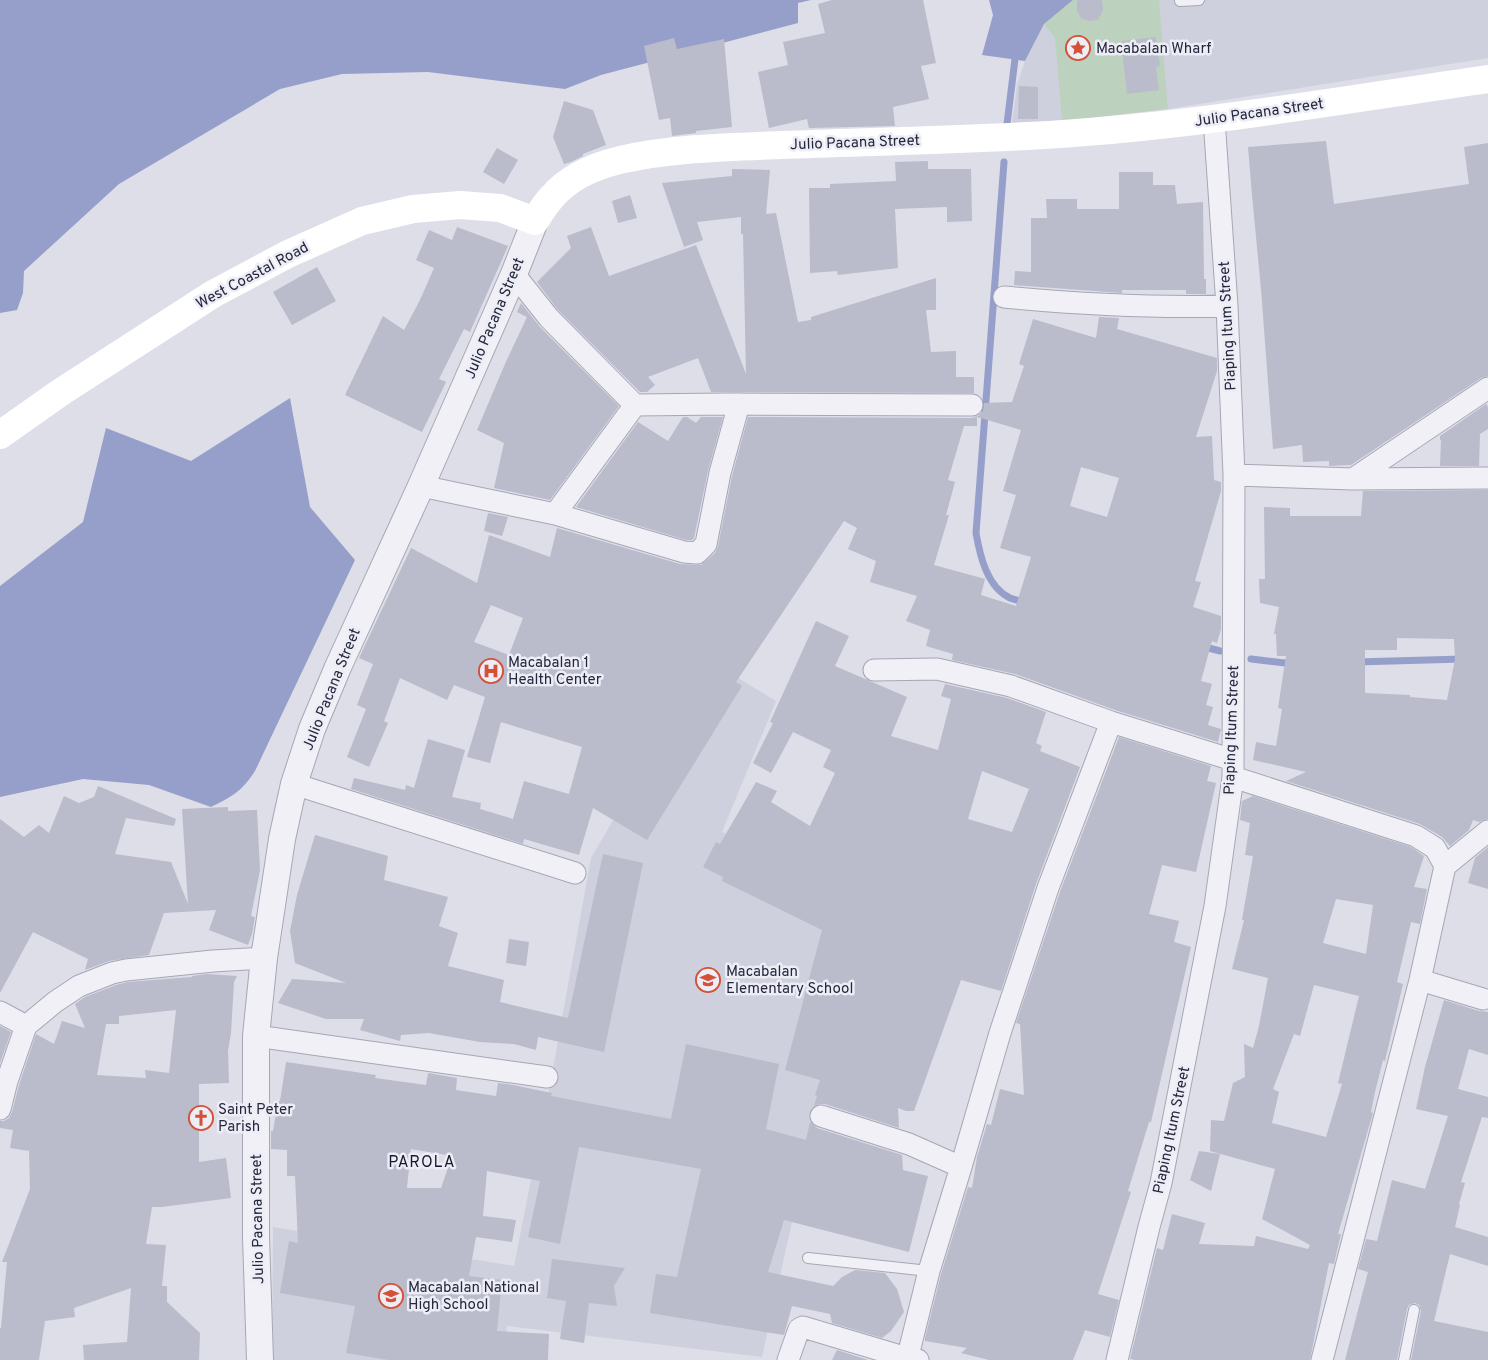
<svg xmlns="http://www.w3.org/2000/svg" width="1488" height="1360" font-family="Overpass,sans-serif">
<rect width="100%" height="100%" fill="#dddee8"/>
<!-- built -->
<path fill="#cfd0dd" d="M1073 0H1488V58L1168 109 1062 121 1012 124 1017 85 1025 61 1044 24Z
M707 659 776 701 722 832 867 892 811 1146 792 1222 762 1357 507 1326 502 1360H272L273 1227 514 1266 553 1068 591 858Z"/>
<!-- green -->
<path fill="#bdd2be" d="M1073 0H1159L1168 109 1062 121 1055 38 1044 24Z"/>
<!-- water -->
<path fill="#959fca" d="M0 0H811L798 3V23L601 75 565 89 428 72 342 74 280 89 119 184 24 271 23 293 17 310 0 313Z
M989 0H1073L1044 24 1025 61 982 55 993 15Z
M290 398 310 507 355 560 255 771C241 792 233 796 211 807L149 785 83 779 0 797V586L83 522 106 428 191 461Z"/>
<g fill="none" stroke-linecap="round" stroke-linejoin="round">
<!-- stream -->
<path stroke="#959fca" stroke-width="7" d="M1007 124 1015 59
M1004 162 976 533C980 556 987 587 1010 598 1015 600 1021 601 1026 602
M1201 646 1220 651
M1251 659 1293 664
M1356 662 1463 659"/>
</g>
<!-- building -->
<path fill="#babbcb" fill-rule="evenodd" d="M832 0H923L936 63 921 66 929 99 893 107 895 126 809 128 807 119 769 128 758 72 788 65 783 42 825 33 818 4Z
M1077 0H1102L1103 10 1098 20 1089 21 1081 18 1077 11Z
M1156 37 1160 66 1156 67 1159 90 1127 94 1121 41Z
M674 38 677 49 724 39 732 127 696 131V133L672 136 670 118 659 120 644 46Z
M1019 86 1038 87V119H1018Z
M564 101 593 110 606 145 583 154V156L571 162 564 164 553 137Z
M1326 141 1334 204 1469 184 1464 147 1488 143V376L1481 378 1351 465 1329 466V461L1303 462 1302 445 1273 449 1261 289 1252 195 1248 147Z
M497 148 518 160 504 184 483 172Z
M928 161V169H971L972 221 947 222V207L895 209 898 268 838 275 837 271 810 273 809 188H830V184L896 181 895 162Z
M732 169 770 170 766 214 776 213 798 322 811 320V317L936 278V310H926L931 352 956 351V377H974V393L711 392 698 358 648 377 655 385 647 392H640L558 310 537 282 571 248 567 236 591 227 609 276 696 245 746 374 743 234H741V217L697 222 703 240 684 247 662 183 732 176Z
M1119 172H1153V185H1175L1177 204 1203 202 1204 279H1206V294H1186V290H1122V293L1014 285 1015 271 1031 272V218H1047L1046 199H1077V209H1119Z
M630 195 637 218 618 223 612 201Z
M457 227 508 246 470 332 464 329 439 379 446 382 422 432 345 395 383 316 404 330 420 300 434 268 416 260 429 230 452 240Z
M317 267 336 301 292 325 273 292Z
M521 303 540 327 619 406 550 500 494 488 504 443 477 430 505 364 527 317 517 312Z
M1099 317 1119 318 1117 329 1217 358V371L1196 437 1212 436 1214 480 1221 482V491L1195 581 1201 582 1193 607 1221 616V629L1217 643 1212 641 1201 681 1212 684 1206 705 1213 707 1208 725 1221 729 1218 742 1115 710 1015 674 952 660 953 654 926 646 930 630 906 621 917 596 870 582 876 561 848 549 857 528 844 521 736 682 742 686 647 840 593 808 579 855 524 839 523 844 351 789 354 778 405 790 406 785 414 788 428 739 465 750 452 797 481 803 480 809 513 819 524 781 569 794 582 747 501 722 490 763 467 757 485 697 454 685 447 700 400 678 384 721 388 723 369 767 347 757 366 709 357 705 373 664 359 658 411 548 477 583 489 535 550 557 557 528 680 564 701 565 715 553 718 546 732 476 748 417 972 418 978 416 983 411 984 403 1012 402 1024 366 1019 364 1033 319 1096 338ZM977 417 1021 430 1003 491 1016 495 1000 548 1031 557 1016 606 981 595 985 579 934 565 949 515H946L955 482 948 480 964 426H977ZM1081 467 1119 478 1107 517 1070 506ZM491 605 523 618 509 655 474 642Z
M1486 404 1488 407V429L1480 434 1479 466H1440L1441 440H1440V436Z
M683 417H687L696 423 701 417H723L708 471 694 538 692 540H686L576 507 638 422 668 441Z
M1488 490V819L1479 822 1473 820 1469 830 1450 846 1442 837 1420 824 1286 781 1306 772 1253 760 1256 742 1276 746 1282 709 1278 708 1286 656H1277L1276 634H1274L1279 607 1260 603 1259 579H1265L1264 507 1290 508V516H1361L1363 491ZM1397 638 1454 639 1455 659 1447 700 1410 697V695L1365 693V650H1397Z
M488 513 508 517 502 536 484 531Z
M816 621 849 636 835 666 907 697 891 736 938 750 951 699 941 696 945 684 1007 698 1046 712 1036 743 1042 746 1040 751 1080 767 1036 884 1001 991 961 980 914 1111H906L898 1108 899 1128 825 1104H819L814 1106 817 1096 815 1095 820 1080 785 1070 822 930 722 881 723 877 703 867 716 842 720 844 756 782 777 791 771 802 810 826 835 773 823 767 831 750 793 732 771 773 753 763 773 723 770 722ZM982 771 1029 789 1012 832 968 819Z
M1119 737 1211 766 1207 781 1216 783 1196 872 1162 865 1149 914 1179 921 1174 942 1191 947 1151 1122H1149L1128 1191 1131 1192 1098 1294 1119 1300 1110 1337 1085 1330 1073 1360H989L961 1353 967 1348 925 1341V1338L941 1274 968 1187 972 1188 977 1157 987 1124 991 1125 1000 1089 1024 1095 1020 1024 1016 1023 1060 892Z
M98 786 176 819 174 826 126 818 115 854 171 862 188 904 182 809 228 807V811L257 810 260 870 251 916 255 917 252 934 248 945 209 930 216 910 164 913 149 955 109 961 85 970 88 959 33 932 0 993V819L24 837 39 825 49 833 64 796 79 803 94 797Z
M1253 796 1411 847 1424 856 1414 887 1427 889 1420 924 1411 922 1397 982 1403 984 1385 1061 1383 1060 1375 1092 1371 1112 1373 1113 1366 1137 1338 1234H1341L1334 1264 1329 1263 1310 1360H1135L1130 1359 1157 1248 1163 1250 1172 1214 1205 1223 1199 1244 1254 1246 1256 1236 1308 1249 1310 1245 1262 1219 1275 1169 1210 1151 1211 1120 1224 1121 1233 1083 1245 1077 1244 1044 1253 1048 1259 1026 1268 978 1232 969 1244 920H1242L1253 856 1245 855 1250 823 1240 820 1242 801ZM1336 899 1373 905 1366 954 1323 943ZM1314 985 1359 996 1338 1083 1342 1084 1326 1137 1272 1123 1279 1092 1273 1089 1294 1034 1300 1036Z
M315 835 388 856 384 880 448 897 439 926 458 933 448 966 504 980 500 1002 568 1018 603 854 643 863 604 1052 538 1037 536 1050 514 1044 480 1042 429 1033 401 1035 400 1041 360 1030 364 1019H326L278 1003 292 979 346 983 295 963 290 931 297 895Z
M1488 847V889L1468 883 1475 858Z
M509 939 529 942 526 966 506 963Z
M207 974 237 976 234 982 231 1033 228 1051 229 1083 199 1084V1162L226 1158 231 1198 162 1207H152L146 1244 166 1245 162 1286H167V1302L200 1333 199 1360H84L83 1345 127 1342 131 1288 74 1308 75 1317 45 1321 39 1360H0V1328H1L7 1262H2L30 1189 29 1151 10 1148 13 1130 0 1128V1121H4L9 1118 12 1112 19 1085 36 1034 54 1044 62 1021 85 1028 75 1004 85 997 116 985 128 982 192 977V976ZM176 1010 169 1073 145 1070 146 1078 97 1075 106 1024H119V1016Z
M1444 1000 1479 1011 1488 1012V1055L1469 1049 1458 1089 1488 1097V1118L1482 1117 1461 1182 1465 1183 1459 1204 1460 1205 1455 1227 1488 1237V1266L1450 1254 1434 1321 1488 1332V1360H1411L1421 1311 1419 1305 1415 1303 1409 1305 1407 1309 1397 1360H1345L1368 1272 1358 1269 1366 1239 1377 1241 1392 1180 1425 1189 1448 1116 1416 1109 1425 1067Z
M0 1026 11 1032 0 1063Z
M686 1044 779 1064 766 1129 806 1140 810 1122 817 1128 902 1155 903 1170 928 1176 909 1252 784 1220 768 1272 833 1286 842 1277 855 1270 885 1273 897 1289 904 1312 891 1331 882 1338 832 1323 830 1314 792 1306 784 1335 650 1313 656 1274 677 1277 701 1169 579 1147 560 1244 528 1237 540 1181 487 1171 483 1216 516 1220 512 1242 476 1237 469 1276 502 1280 497 1331 549 1334 548 1360H388L346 1353 355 1306 280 1293 289 1241 298 1243 295 1176H287V1150L271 1149V1131H273L278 1101H280L286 1062 376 1075 375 1078 426 1085 428 1073 457 1078 456 1090 496 1096 498 1083 513 1085 552 1093 551 1096 671 1119ZM411 1149 452 1156 441 1188H407Z
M1199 1151 1220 1154 1211 1191 1190 1180Z
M552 1259 625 1268 614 1286 617 1306 589 1303 584 1343 560 1339 566 1301 547 1298Z
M837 1350 868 1360H832Z"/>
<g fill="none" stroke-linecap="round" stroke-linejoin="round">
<defs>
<path id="service" d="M1180 1 1199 0
M808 1258 929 1271
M1404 1360 1414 1310"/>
<path id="minor" d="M514 274 549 318 635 405
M1004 297C1078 304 1153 308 1227 306
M1234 475 1353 479 1488 478
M1353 479 1488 388
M421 486 555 514 684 552 697 553 706 544 720 473 739 404
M555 514 635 405 727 404 972 405
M874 670 937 669 1011 686 1111 722 1233 760
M1233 777 1416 836 1435 848 1445 866 1420 980 1322 1360
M294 784 575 873
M1445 866 1488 831
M1420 980 1483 999
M0 1012 26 1026
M256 1036 547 1077
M0 1109 7 1081 26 1026 55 1002 79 986 112 973 126 970 213 961 264 958
M821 1116 909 1144 961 1167
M788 1360 799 1329 803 1327 907 1358 918 1360
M907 1360 929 1271 961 1167 1000 1033 1048 888 1111 722
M1117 1360 1149 1227 1161 1183 1215 906 1233 777 1234 475 1227 306 1214 119"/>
<path id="tertiary" d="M260 1360 256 1237V1036L264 958 282 839 294 784 312 729 338 667 421 486 514 274 535 221"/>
</defs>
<!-- service casing -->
<use href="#service" stroke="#a6a7b5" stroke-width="12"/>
<!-- minor casing -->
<use href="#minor" stroke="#a6a7b5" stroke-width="23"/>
<!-- tertiary casing -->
<use href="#tertiary" stroke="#a6a7b5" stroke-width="28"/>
<!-- service -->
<use href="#service" stroke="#f0f0f6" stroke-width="10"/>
<!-- minor -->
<use href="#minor" stroke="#f0f0f6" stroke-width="21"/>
<!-- tertiary -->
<use href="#tertiary" stroke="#f0f0f6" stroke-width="26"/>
<!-- secondary -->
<path stroke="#fff" stroke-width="28" d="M0 435 61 392 213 294 288 254 362 221 413 209 460 205 500 208 535 221C540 213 545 204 552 197 569 177 595 166 620 160 673 148 729 147 782 145 864 142 946 140 1028 136 1183 128 1335 101 1488 79"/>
</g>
<!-- icons -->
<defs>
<symbol id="sight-ring" viewBox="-11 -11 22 22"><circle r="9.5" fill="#ecedf5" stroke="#d55039" stroke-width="1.5"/><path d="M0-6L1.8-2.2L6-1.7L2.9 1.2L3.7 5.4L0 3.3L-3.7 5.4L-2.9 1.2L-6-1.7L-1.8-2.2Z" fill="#d55039"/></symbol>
<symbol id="hospital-ring" viewBox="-11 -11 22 22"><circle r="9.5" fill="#ecedf5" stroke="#d55039" stroke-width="1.5"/><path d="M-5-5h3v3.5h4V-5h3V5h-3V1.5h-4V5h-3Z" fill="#d55039"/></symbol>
<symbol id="school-ring" viewBox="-11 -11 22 22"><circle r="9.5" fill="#ecedf5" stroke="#d55039" stroke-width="1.5"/><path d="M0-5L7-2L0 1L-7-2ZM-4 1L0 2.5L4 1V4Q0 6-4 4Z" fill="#d55039"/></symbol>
<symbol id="church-ring" viewBox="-11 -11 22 22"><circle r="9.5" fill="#ecedf5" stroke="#d55039" stroke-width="1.5"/><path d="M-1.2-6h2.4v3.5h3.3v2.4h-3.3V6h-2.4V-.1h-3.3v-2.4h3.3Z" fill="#d55039"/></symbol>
</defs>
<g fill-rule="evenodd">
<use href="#sight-ring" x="1064" y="34" width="28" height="28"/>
<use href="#hospital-ring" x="477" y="657" width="28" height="28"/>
<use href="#school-ring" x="694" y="966" width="28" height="28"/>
<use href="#church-ring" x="187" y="1104" width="28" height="28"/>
<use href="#school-ring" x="377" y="1282" width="28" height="28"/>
</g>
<g text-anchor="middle" stroke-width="5" stroke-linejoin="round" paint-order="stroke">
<!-- poi labels -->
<g font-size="15" fill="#25273f" stroke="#ecedf5" text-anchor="start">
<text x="1096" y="53">Macabalan Wharf</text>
<text x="508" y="667">Macabalan 1<tspan x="508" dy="17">Health Center</tspan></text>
<text x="726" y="976">Macabalan<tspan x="726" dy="17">Elementary School</tspan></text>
<text x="218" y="1114">Saint Peter<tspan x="218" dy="17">Parish</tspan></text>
<text x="408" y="1292">Macabalan National<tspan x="408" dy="17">High School</tspan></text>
</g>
<!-- street labels -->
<g font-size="15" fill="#25273f" stroke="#ecedf5">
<text transform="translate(1259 112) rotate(-8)" y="5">Julio Pacana Street</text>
<text transform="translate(855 142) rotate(-2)" y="5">Julio Pacana Street</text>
<text transform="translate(252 275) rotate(-28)" y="5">West Coastal Road</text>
<text transform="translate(494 318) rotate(-67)" y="5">Julio Pacana Street</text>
<text transform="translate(1227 326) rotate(-93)" y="5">Piaping Itum Street</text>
<text transform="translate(331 689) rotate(-68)" y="5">Julio Pacana Street</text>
<text transform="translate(1231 730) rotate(-88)" y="5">Piaping Itum Street</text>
<text transform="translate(1171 1130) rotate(-78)" y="5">Piaping Itum Street</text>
<text transform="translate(257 1219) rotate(-91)" y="5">Julio Pacana Street</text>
</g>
<!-- neighbourhood labels -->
<g font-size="16" letter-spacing="1" fill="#18192f" stroke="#ecedf5">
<text x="422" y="1167">PAROLA</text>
</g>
</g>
</svg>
